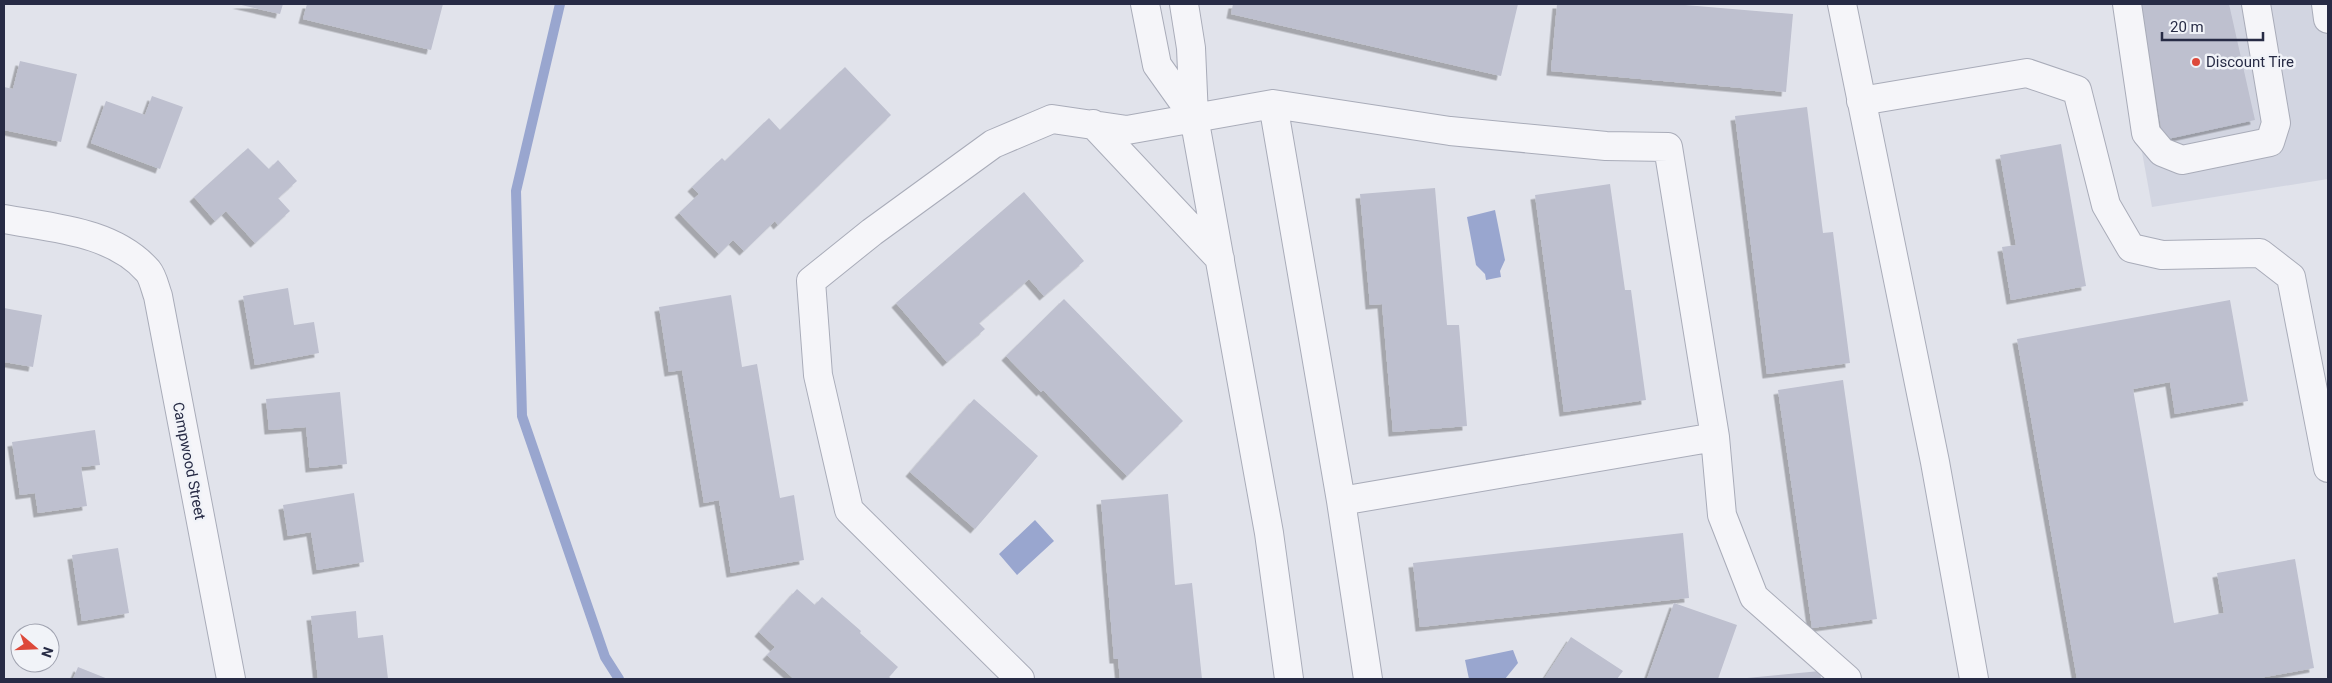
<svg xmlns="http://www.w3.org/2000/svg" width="2332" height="683" font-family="Roboto,sans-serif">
<defs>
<filter id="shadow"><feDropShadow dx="-4.5" dy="4.5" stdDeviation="0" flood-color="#0004"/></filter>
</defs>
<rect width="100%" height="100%" fill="#e1e3eb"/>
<!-- built -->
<path fill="#d2d5e1" d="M2115 4H2328V179L2152 207Z"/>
<!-- water -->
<path fill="#99a6cf" d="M1495 210 1505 260 1500 271 1501 277 1486 280 1485 274 1476 265 1467 217Z
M1035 520 1054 541 1017 575 999 554Z
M1513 650 1518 663 1505 679H1469L1465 660Z"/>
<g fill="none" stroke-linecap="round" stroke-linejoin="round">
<!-- stream -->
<path stroke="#99a6cf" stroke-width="10" d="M560 4 516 191 522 416 605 657 619 679"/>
</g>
<!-- building -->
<path fill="#bec0cf" filter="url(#shadow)" d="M237 4H283L280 14Z
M307 4H443L431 50 303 19Z
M1233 4H1518L1501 76 1231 14Z
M1557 4H1673L1793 14 1786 92 1551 71Z
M2141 4H2229L2255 120 2163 140Z
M20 61 77 74 61 142 4 130V87L13 89Z
M845 67 891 115 778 225 775 221 744 251 733 240 719 254 679 213 699 194 692 187 722 158 725 161 769 118 780 130Z
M152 96 183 107 160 169 91 143 106 101 145 115Z
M1807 107 1823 233 1833 232 1850 363 1767 374 1735 116Z
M2061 144 2086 286 2011 300 2002 247 2016 245 2000 155Z
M248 148 269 169 278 160 297 181 278 198 290 211 255 243 226 211 215 221 194 197Z
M1610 184 1625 290H1631L1646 400 1564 412 1535 195Z
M1435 188 1447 325H1459L1467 426 1393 432 1382 304 1370 305 1360 194Z
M1024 192 1084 261 1044 296 1029 279 979 323 985 329 947 362 896 303Z
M288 288 294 325 314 322 319 353 255 365 243 296Z
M731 295 742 367 757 364 780 498 794 495 804 560 731 573 719 500 704 503 682 370 669 372 659 307Z
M1064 299 1183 421 1127 476 1043 390 1041 392 1006 356Z
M2230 300 2248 401 2175 414 2170 382 2133 389 2174 623 2224 613 2217 573 2295 559 2314 668 2254 679H2077L2017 339Z
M4 308 42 315 33 367 4 362Z
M1843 380 1877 619 1812 628 1778 390Z
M340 392 347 464 310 468 306 427 269 430 266 399Z
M974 399 1038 456 975 529 910 472Z
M95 430 100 465 81 467 87 506 38 513 35 493 20 495 12 442Z
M354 493 364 562 317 570 311 532 288 536 283 505Z
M1168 494 1175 585 1192 583 1202 679H1120L1118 659H1114L1101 500Z
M1683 533 1689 598 1420 627 1413 563Z
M118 548 129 613 82 621 72 555Z
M797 589 815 605 822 597 861 631 860 633 898 667 889 677 892 679H794L767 655 775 647 759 632Z
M1674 603 1737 625 1718 679H1647Z
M356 611 358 638 383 635 388 679H318L311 616Z
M1571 637 1623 671 1617 679H1544Z
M78 667 108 679H73Z
M1820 671 1821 679H1747V678Z"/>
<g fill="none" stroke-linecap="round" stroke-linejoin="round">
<defs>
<path id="minor" d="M1145 4 1157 65 1194 117
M1184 4 1191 48 1194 117 1269 533 1289 679
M1842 4 1935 462 1974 679
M2127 4 2146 133 2162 152 2182 160 2270 142 2276 123 2256 4
M2326 4 2328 19
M1861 101 2027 73 2077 90 2106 205 2131 248 2162 255 2260 253 2291 277 2328 468
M1273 104 1341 501 1368 679
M1093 124 1220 259
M4 219C52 228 113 231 148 271 153 277 155 288 158 296L231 679
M1341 501 1715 437
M1020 679 849 510 818 375 811 281 872 232 993 144 1052 119 1127 130 1273 104 1450 131 1606 146 1668 147 1715 437 1722 515 1754 597 1847 679"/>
</defs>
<!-- minor casing -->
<use href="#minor" stroke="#a9acb9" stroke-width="30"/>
<!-- minor -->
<use href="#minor" stroke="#f5f5f9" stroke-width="28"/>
</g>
<!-- markers -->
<circle fill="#dd493a" stroke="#f1f3f8" stroke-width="2" cx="2196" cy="62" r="5"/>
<g text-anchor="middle" stroke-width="5" stroke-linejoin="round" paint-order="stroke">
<!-- poi labels -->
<g font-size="15" fill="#272b45" stroke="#f1f3f8" text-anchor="start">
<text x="2206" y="67">Discount Tire</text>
</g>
<!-- street labels -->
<g font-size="15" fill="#272b45" stroke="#f1f3f8">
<text transform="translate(189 461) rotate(79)" y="5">Campwood Street</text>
</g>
</g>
<!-- border -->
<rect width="2332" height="683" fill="none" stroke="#272b45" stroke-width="10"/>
<!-- north arrow -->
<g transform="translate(35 648) rotate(109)"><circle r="24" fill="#f1f3f8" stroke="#a0a3b0"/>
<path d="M0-4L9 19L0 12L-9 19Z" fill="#dd493a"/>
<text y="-8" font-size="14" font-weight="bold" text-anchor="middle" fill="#272b45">N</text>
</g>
<!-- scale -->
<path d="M2162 32v8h101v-8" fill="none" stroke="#272b45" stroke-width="2.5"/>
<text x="2170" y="32" font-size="15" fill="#272b45" stroke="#f1f3f8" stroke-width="4" paint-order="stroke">20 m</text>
</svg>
